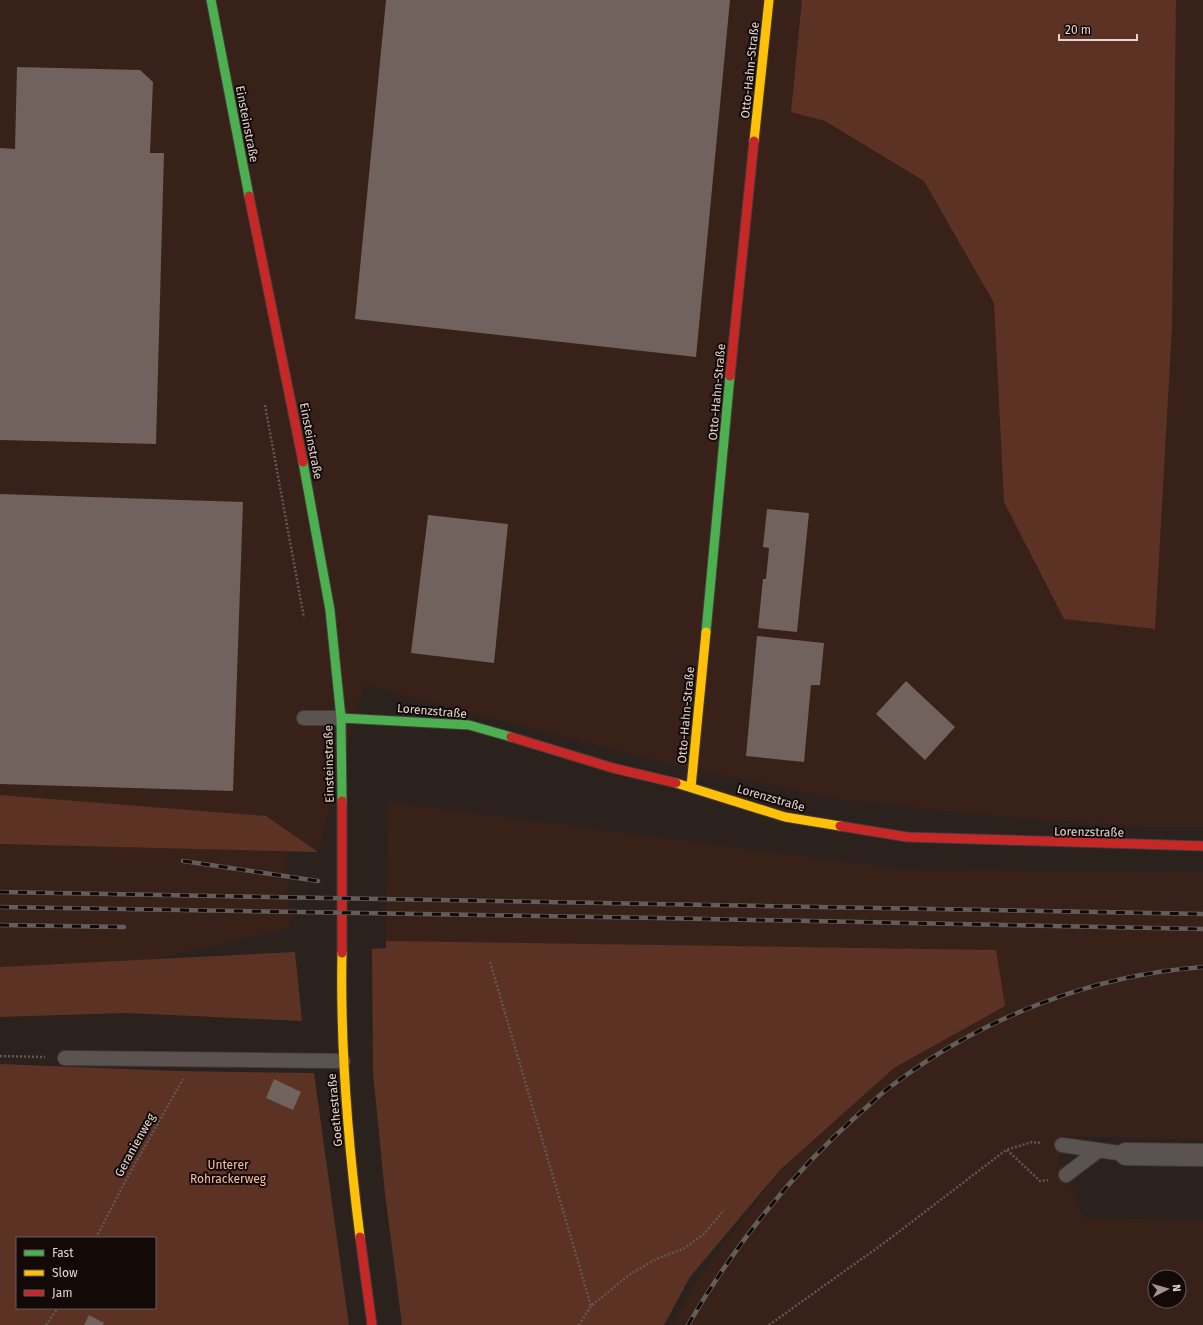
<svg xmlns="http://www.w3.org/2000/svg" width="1203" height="1325" font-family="'Fira Sans',sans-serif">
<rect width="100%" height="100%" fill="#2b211d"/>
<!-- built -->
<path fill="#382119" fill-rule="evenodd" d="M0 0H1203V827H1140L943 811 833 798 673 765 364 685 318 852H287L290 928 0 996V844L283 851 0 805Z
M387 802 907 870 1203 873V1140L1061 1136 1059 1160 1084 1218 1203 1220V1325H672L696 1282 780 1170 894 1068 1005 1006 386 941ZM1155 1277H1179V1301H1155Z"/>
<!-- green -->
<path fill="#5b3224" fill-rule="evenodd" d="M802 0H1176L1172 328 1155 629 1064 619 1004 502 994 303 924 181 825 121 791 112Z
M0 795 266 816 318 852 0 844Z
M386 941 996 950 1005 1006 894 1068 780 1170 690 1277 664 1325H402L385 1194 373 1073 372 949 386 948Z
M295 952 302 1021 126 1013 0 1017V967Z
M0 1064 176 1071 314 1073 349 1325H0ZM17 1238H155V1308H17Z"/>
<!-- building -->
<path fill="#71625d" d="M386 0H730L696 357 355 319Z
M17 67 140 70 153 82 150 153H164L156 444 0 440V148L15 149Z
M0 494 243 502 233 791 0 784Z
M767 509 809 513 797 632 758 628 763 579H766L769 548 763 547Z
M428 515 508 524 494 663 411 653Z
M757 636 824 643 820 685H811L804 762 746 756Z
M906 681 955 727 925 760 876 714Z
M274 1079 301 1092 293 1110 266 1098Z
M89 1315 104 1323 103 1325H84Z"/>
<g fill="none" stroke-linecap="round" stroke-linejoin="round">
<defs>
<path id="lane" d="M304 718H341
M65 1058 343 1061
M1062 1145 1126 1154
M1066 1175 1099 1150"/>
<path id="street" d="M1126 1154 1203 1155"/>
<path id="fast" d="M211 0 249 196
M303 462 330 610 341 718 342 801
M706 632 730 376
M341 718 469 725 511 737"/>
<path id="slow" d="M754 141 769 0
M676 783 785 817 840 826
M691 787 706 632
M342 953C340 1048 348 1143 360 1237"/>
<path id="jam" d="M249 196 303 462
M730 376 754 141
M511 737 613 768 676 783
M840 826 907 837 1203 846
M342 953V801
M360 1237 372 1325"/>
</defs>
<!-- lane casing -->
<use href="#lane" stroke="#453b39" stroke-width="16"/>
<!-- street casing -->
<use href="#street" stroke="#453b39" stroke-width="24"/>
<!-- fast casing -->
<use href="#fast" stroke="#453b39" stroke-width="11"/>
<!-- slow casing -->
<use href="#slow" stroke="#453b39" stroke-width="11"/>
<!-- jam casing -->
<use href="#jam" stroke="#453b39" stroke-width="11"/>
<!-- path -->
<path stroke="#605854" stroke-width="2.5" stroke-dasharray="2 2" stroke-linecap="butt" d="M265 405 304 618
M490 962 591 1306
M0 1056 45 1057
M1007 1150 1040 1181 1048 1180
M96 1238 126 1180 183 1079
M46 1325 58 1308
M579 1325 591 1306 629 1275 656 1259 683 1249 704 1234 724 1210
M769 1325 884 1243 1006 1150 1032 1142 1042 1143"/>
<!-- lane -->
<use href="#lane" stroke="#5b5350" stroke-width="14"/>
<!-- street -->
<use href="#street" stroke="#5b5350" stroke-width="22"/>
<!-- fast -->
<use href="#fast" stroke="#4caf50" stroke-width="9"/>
<!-- slow -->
<use href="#slow" stroke="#ffc107" stroke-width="9"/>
<!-- jam -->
<use href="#jam" stroke="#c62828" stroke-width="9"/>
<defs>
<path id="rail" d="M183 861 318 881
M0 892 1203 914
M0 907 658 918 1203 929
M0 925 124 927
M688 1325C734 1246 793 1172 861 1112 872 1103 882 1092 894 1084 982 1018 1092 975 1203 967"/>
</defs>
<!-- rail casing -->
<use href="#rail" stroke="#655d59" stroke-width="4.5"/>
<!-- rail -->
<use href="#rail" stroke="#130a08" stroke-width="3" stroke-dasharray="9" stroke-linecap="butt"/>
</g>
<g text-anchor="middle" stroke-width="4" stroke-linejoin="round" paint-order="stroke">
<!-- street labels -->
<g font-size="12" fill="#e3d5d1" stroke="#130a08">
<text transform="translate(750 70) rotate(-84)" y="4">Otto-Hahn-Straße</text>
<text transform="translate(247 124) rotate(79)" y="4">Einsteinstraße</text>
<text transform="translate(717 392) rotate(-85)" y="4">Otto-Hahn-Straße</text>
<text transform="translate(311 441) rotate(79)" y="4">Einsteinstraße</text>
<text transform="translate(432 711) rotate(5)" y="4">Lorenzstraße</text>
<text transform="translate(686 715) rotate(-85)" y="4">Otto-Hahn-Straße</text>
<text transform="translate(329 764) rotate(-91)" y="4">Einsteinstraße</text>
<text transform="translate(771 798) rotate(16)" y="4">Lorenzstraße</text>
<text transform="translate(1089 832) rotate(1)" y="4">Lorenzstraße</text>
<text transform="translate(335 1110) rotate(-95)" y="4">Goethestraße</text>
<text transform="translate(135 1145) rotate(-61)" y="4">Geranienweg</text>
</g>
<!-- park labels -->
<g font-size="12" fill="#fdbea7" stroke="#130a08">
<text x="228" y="1169">Unterer<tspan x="228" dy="14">Rohrackerweg</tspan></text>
</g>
</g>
<!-- legend -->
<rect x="16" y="1237" width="140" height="72" fill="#130a08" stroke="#665b58"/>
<rect x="24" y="1250" width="20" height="6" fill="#4caf50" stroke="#665b58"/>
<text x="52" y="1257" font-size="12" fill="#e3d5d1">Fast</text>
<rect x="24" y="1270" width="20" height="6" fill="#ffc107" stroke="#665b58"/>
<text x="52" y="1277" font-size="12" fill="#e3d5d1">Slow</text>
<rect x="24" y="1290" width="20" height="6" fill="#c62828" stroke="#665b58"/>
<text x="52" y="1297" font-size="12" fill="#e3d5d1">Jam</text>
<!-- north arrow -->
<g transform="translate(1167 1289) rotate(84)"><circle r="19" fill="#130a08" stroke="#665b58"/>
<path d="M0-3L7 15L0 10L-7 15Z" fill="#a39692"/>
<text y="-6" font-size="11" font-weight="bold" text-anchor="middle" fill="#e3d5d1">N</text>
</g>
<!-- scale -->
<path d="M1059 34v6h78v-6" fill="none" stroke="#e3d5d1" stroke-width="2"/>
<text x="1065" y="34" font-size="12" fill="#e3d5d1" stroke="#130a08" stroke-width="3" paint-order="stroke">20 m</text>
</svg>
